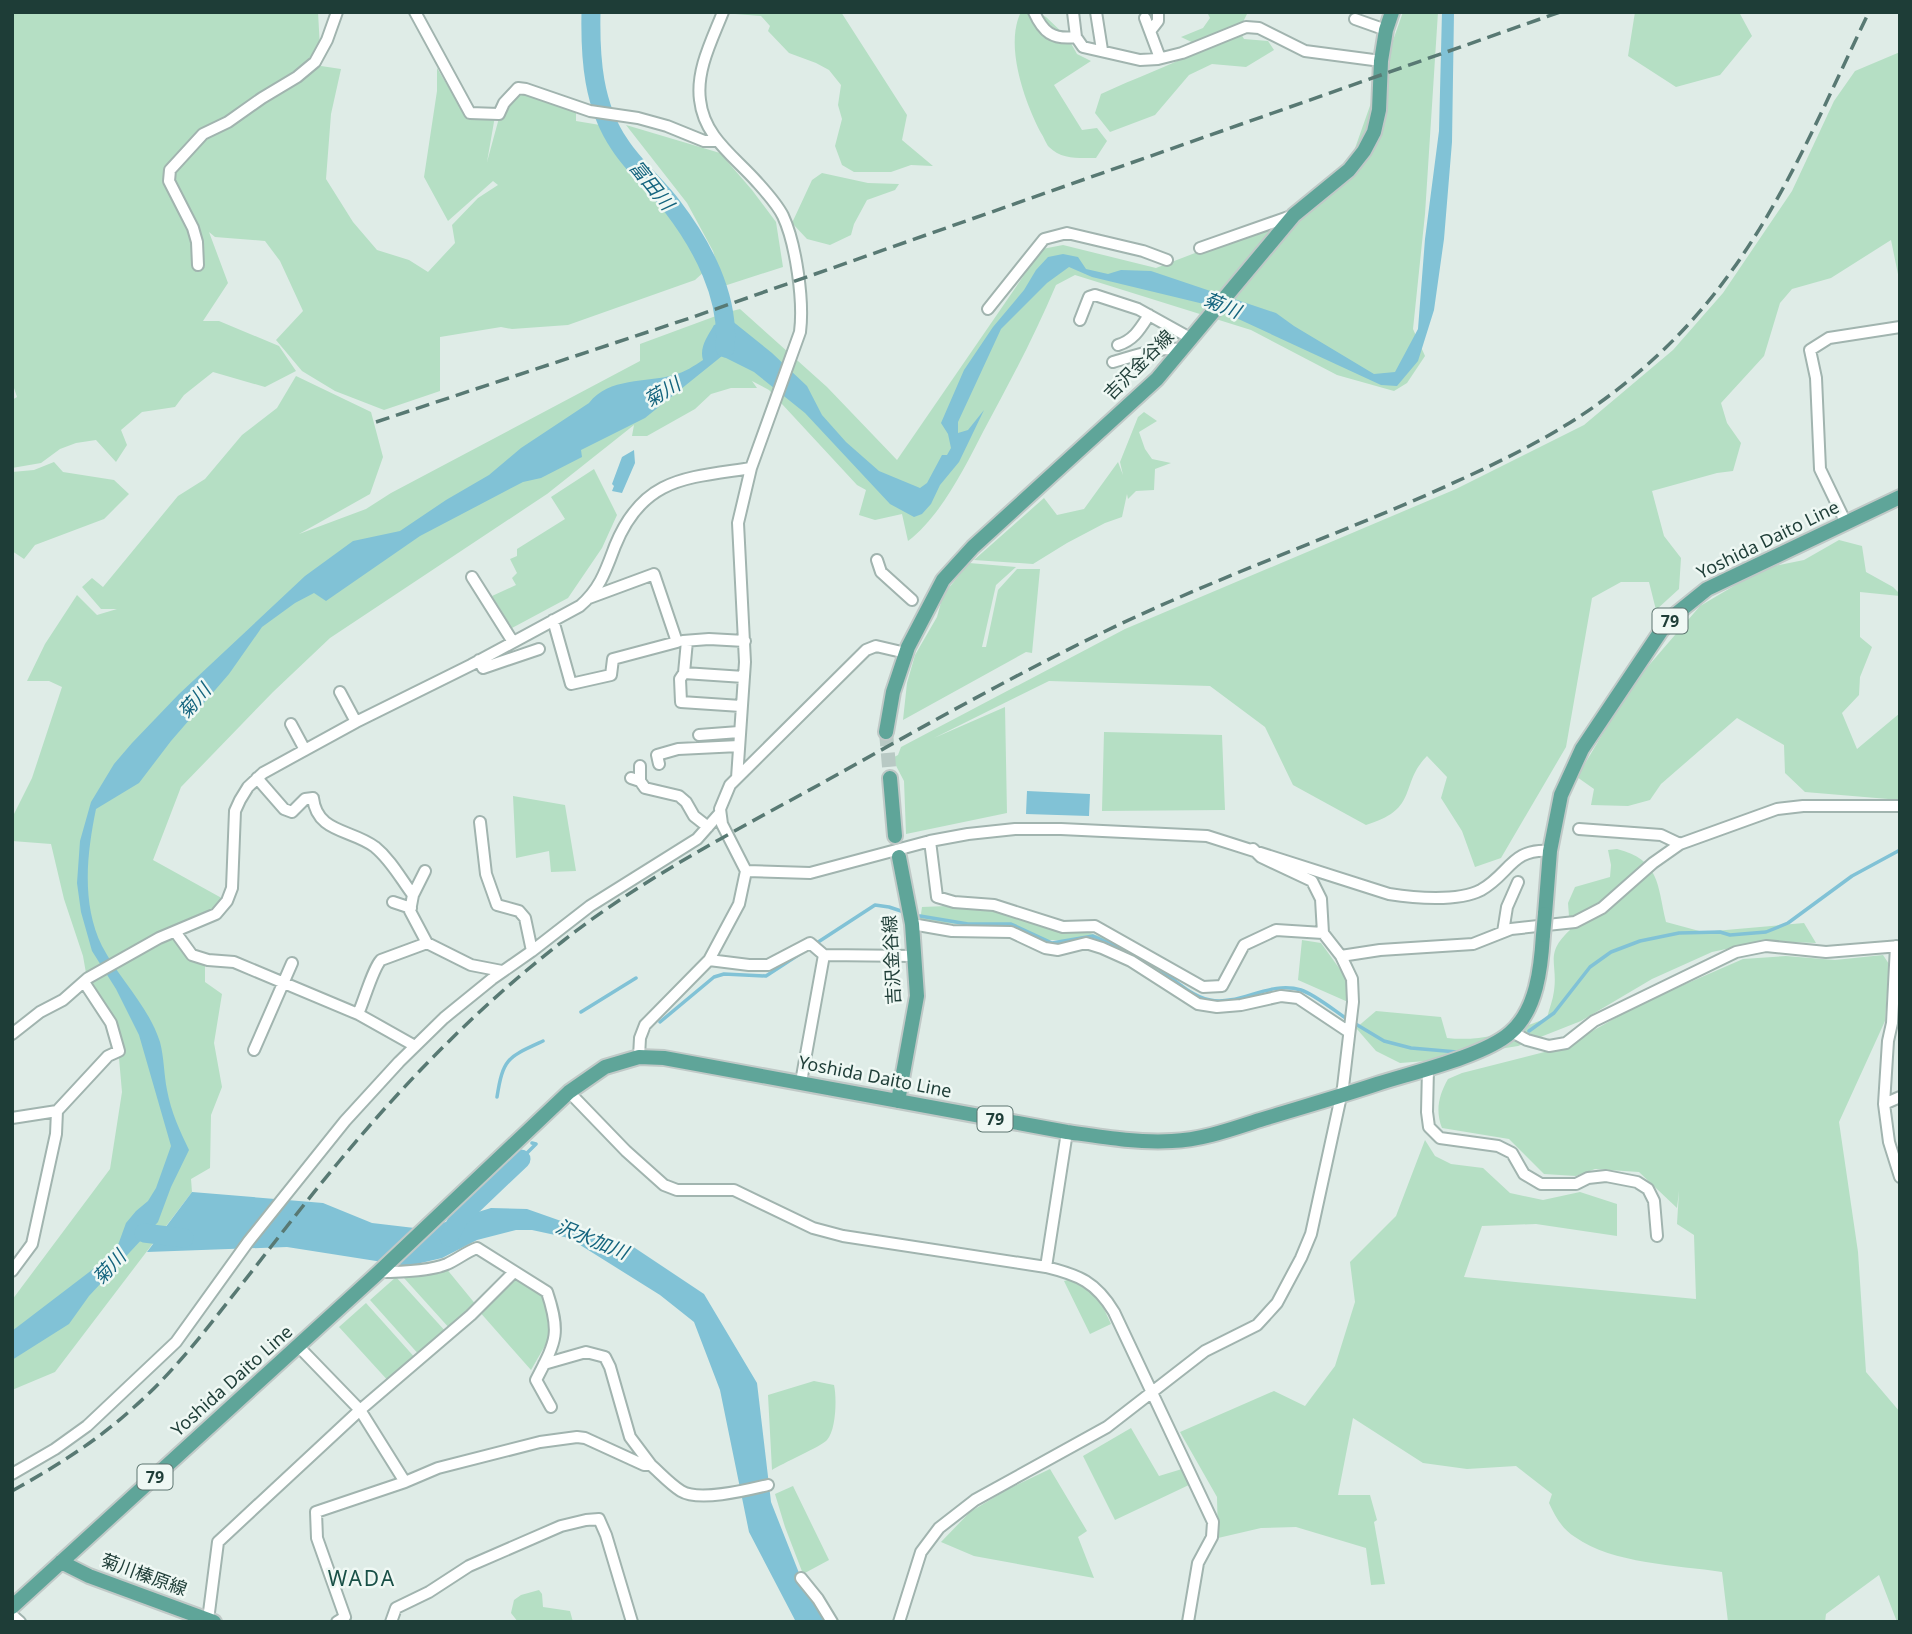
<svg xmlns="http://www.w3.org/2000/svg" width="1912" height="1634" font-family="'Noto Sans','Noto Sans JP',sans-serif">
<rect width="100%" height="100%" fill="#dfece7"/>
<!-- green -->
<path fill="#b5dfc4" d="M12 12H318L321 66 341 69 331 114 326 179 353 222 377 250 409 260 428 272 455 243 452 225 478 198 498 185 493 181 448 221 424 177 437 91V68L461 108 495 116 487 162 499 118 509 98 527 93 576 110V121L600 125 634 171 653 185 673 216 693 236 706 270 695 280 568 325 512 329 501 327 440 337V391L384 410 335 391 302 371 276 340 303 311 280 261 265 241 215 237 209 232 228 283 203 321H219L279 346 296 371 265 387 213 372 184 395 175 407 142 412 121 430 127 445 116 462 96 440 76 443 60 449 41 463 12 468V400L17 397 12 382Z
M736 12H841L907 115 902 140 933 166 911 165 891 172H854L842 165 835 146 842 119 838 105 841 85 829 70 816 63 789 53 768 31 770 26 761 16 735 14Z
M1021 12H1037L1046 17 1068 38 1077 54 1091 61 1054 85 1082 130 1097 128 1107 141 1096 158C1080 158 1062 160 1049 147 1046 144 1044 137 1041 133 1025 103 1004 45 1021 12Z
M1207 12H1248L1239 30 1244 39 1268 41 1274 50 1246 67 1212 64 1189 75 1155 115 1110 132 1095 113 1101 94C1135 78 1170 66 1204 48L1181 37 1203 28 1210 18Z
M1403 12H1438L1425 214 1413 329 1425 356 1407 383 1394 391 1337 375 1251 330 1075 275 1056 285C1035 335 1010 382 984 430 965 467 941 516 908 541L902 514 875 520 859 515 866 490 857 485 769 390 752 381 757 388H731L711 394 695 409 647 436H632L634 425 547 494 330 638 273 692 181 787 153 860 227 901 168 935 187 955 205 965V982L222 994 214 1043 222 1087 211 1115 210 1168 191 1179 192 1192 55 1372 12 1390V1300L110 1169 122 1092 118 1047 89 990 83 956 64 899 51 844 12 841V818L32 778 62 687 49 681H27L45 644 77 595 97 615 117 609H101L82 587 92 578 103 587 178 496 205 479 242 435 277 408 296 376 371 412 383 457 370 494 299 534 366 509 391 493 640 361V344L724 313 740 309 827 387 897 460 1042 249 1063 245 1156 268 1294 215 1353 154Z
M1635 12H1739L1752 36 1720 75 1676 87 1628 56Z
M1900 52V284L1891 240 1831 278 1792 289 1780 303 1764 356 1721 403 1727 423 1741 443 1733 471 1717 473 1652 491 1664 536 1681 558 1679 589 1656 610 1649 582H1621L1592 598 1566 747 1501 858 1475 867 1462 831 1441 798 1447 777 1427 756C1399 784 1420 809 1366 825L1293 785 1265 727 1210 686 1049 681 934 738 1005 707 1007 813 906 834 904 781 892 758 898 755 901 747 1125 629 1456 489 1584 425 1673 350 1723 293 1792 191 1834 101 1855 71Z
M626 125 720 153 752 190 776 222 783 267 724 286 713 251 687 203Z
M822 173 868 183 899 184 895 190 867 200 854 224 851 235 830 245 807 239 792 223 812 180Z
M1144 412 1157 421 1139 432 1145 449 1152 459 1171 463 1155 469 1154 490 1136 491 1128 499 1127 494 1122 517 1105 523 1067 543 1033 564 974 560 1044 498 1057 515 1084 509 1118 462 1123 475 1120 462 1138 417Z
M54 462 63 472 114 480 129 494 104 519 35 545 24 559 12 551V472L34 470Z
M594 469 617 515 602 548 568 598 512 628 492 596 516 585 512 578 517 573 510 559 517 556V549L565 519 551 497Z
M1839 540 1862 546 1866 572 1893 587 1900 594V596L1860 592V637L1872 647 1860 677 1859 695 1842 713 1857 749 1900 713V800L1805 792 1785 773 1784 745 1737 718 1661 784 1650 800 1628 806 1591 805 1594 789 1577 777 1631 686 1700 606 1749 577 1774 566 1804 560Z
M969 563 1016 567 996 585 982 647H986L998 590 1017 569H1040L1032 653 1026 652 903 720 907 683 915 655 937 617 943 595Z
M1104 732 1222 735 1225 810 1102 811Z
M513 796 565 805 576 871 551 872 549 851 516 858Z
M1617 849C1660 860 1657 884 1666 922L1703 932 1804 923 1816 943 1764 941 1712 952 1652 979 1581 1021 1518 1046 1426 1061 1400 1063 1376 1051 1356 1028 1376 1011 1441 1017 1447 1038C1483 1042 1514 1031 1547 1018 1549 1009 1553 1000 1554 991 1558 962 1544 954 1570 930L1568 903 1575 887 1610 877 1611 865 1608 850Z
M947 906 1023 912 1084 931 1108 939 1182 980 1168 979 1090 940H1037L1005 928 920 921 922 907Z
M1302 940 1321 943 1347 979 1348 1002 1298 980Z
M1883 955 1889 964 1885 1021 1839 1122 1858 1252 1866 1372 1900 1412V1622H1897L1879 1575 1826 1614 1825 1622H1728L1722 1572C1677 1565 1613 1564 1575 1537 1562 1529 1555 1516 1549 1503L1552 1494 1516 1466 1467 1469 1423 1463 1353 1418 1338 1495H1370L1377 1520 1374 1522 1385 1584 1371 1585 1366 1548 1296 1527 1261 1528 1218 1538 1217 1497 1180 1432 1274 1391 1305 1406 1335 1366 1355 1302 1350 1262 1396 1216 1425 1140 1435 1156 1451 1164 1483 1168 1510 1193 1543 1200 1580 1192 1617 1204V1236L1536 1224 1482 1226 1464 1277 1696 1299 1694 1235 1677 1224 1679 1191 1677 1208 1639 1172 1595 1169 1576 1176 1544 1174 1509 1139 1442 1128C1435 1110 1439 1095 1448 1079L1462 1073 1564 1047 1642 1003 1743 959 1786 956 1835 960Z
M445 1267 477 1306 451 1330 404 1278Z
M514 1276 546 1294 554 1330 531 1370 478 1310Z
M396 1277 447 1333 421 1357 370 1300Z
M1071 1279 1097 1294 1111 1324 1090 1334 1064 1281Z
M366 1303 417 1360 391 1384 339 1327Z
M814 1381 834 1385C837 1398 836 1430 827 1440 822 1446 781 1464 772 1470L768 1395Z
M1131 1428 1159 1476 1182 1469 1191 1484 1115 1520 1083 1456Z
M1050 1469 1087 1531 1078 1537 1094 1578 974 1556 941 1542 970 1512 1008 1489Z
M793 1486 829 1560 803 1574 785 1527 775 1494Z
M539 1590 542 1594 543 1607 570 1611 573 1622H518L511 1613 514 1600 521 1595Z"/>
<!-- water -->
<path fill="#81c2d6" d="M1442 12H1454L1452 142 1444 239 1434 310 1418 361 1397 386 1381 385 1208 305 1092 277 1069 267 1047 283 1001 329 958 422V433L968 430 984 410 959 462 940 485 931 504 922 514 914 517 890 504 805 413 754 372 722 356 645 418 581 450 582 457 541 478 523 482 420 536 326 601 314 593 295 603 262 627 229 674 171 741 139 783 96 809C87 853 81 903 102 946 119 979 148 1005 160 1042 164 1057 164 1075 167 1090 171 1112 180 1131 189 1150L171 1187 158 1222 89 1296 69 1324 12 1360V1331L105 1260 118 1245 126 1223 136 1211 148 1201 156 1188 171 1146 139 1035 116 989 92 951 81 912 77 883 80 841 91 802 114 764 132 743 179 694 305 576 353 541 400 531 446 500 489 475 521 448 589 403C609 377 646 383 674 375 685 372 694 366 703 360 699 347 708 336 714 325L731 320 772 353 807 386 822 415 846 442 879 471 920 488 927 483 942 455H947L951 448 948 434 941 423 964 370 993 327 1024 290 1036 270 1048 257 1063 254 1078 257 1086 269 1108 274 1121 270 1151 271 1276 313 1294 326 1374 374 1395 372 1418 329 1425 239 1439 131Z
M634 450 635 463 622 493 612 491 614 486 612 484 622 457Z
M1027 791 1090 794 1089 816 1026 814Z
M192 1192 323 1203 372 1223 423 1229 491 1208 527 1209 632 1246 704 1294 757 1383 771 1502 801 1578 831 1622H796L749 1532 720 1390 694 1322 660 1295 569 1238 532 1230H516L477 1240 442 1258 408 1266 287 1247 147 1252Z"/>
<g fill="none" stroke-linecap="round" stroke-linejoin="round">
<!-- stream -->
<path stroke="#81c2d6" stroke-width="3.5" d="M920 916 968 924H1011L1052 943 1093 936 1136 955
M1155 965C1171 977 1190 996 1210 1000 1240 1006 1270 980 1301 990 1314 994 1335 1011 1347 1019
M581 1012 636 978
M660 1022 714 977 724 974 766 976 875 905 889 907 904 912
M1354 1023 1384 1041 1411 1048 1457 1052
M1529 1031 1554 1013 1590 967 1611 952 1640 941 1679 933 1720 932 1730 935 1766 932 1788 923 1852 876 1900 850
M497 1097C503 1058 508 1057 543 1041
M521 1159 536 1144 532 1143"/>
<!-- river -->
<path stroke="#81c2d6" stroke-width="19" d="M591 12C590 58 593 106 620 145 635 168 656 185 672 206 702 245 730 297 725 348
M144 1233 184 1238
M449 1237 459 1218 521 1159"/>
<!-- major-tunnel -->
<path stroke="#b8c9c4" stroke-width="14" stroke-dasharray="14 7" stroke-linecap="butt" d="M886 732 890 778"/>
<defs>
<path id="minor" d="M415 12 470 113 499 114 504 103 518 88 526 89 590 111 638 118 667 126 704 141H716
M723 12C712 40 696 70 700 100 704 137 734 156 757 182 766 192 777 204 783 216 796 244 804 301 800 332L751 468 738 523 745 662 737 778
M1034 12C1043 32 1052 40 1076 37L1083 47 1140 60 1158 59 1182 53 1246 27 1259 28 1305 51 1381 61
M1073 12 1076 37
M1096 12 1102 50
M1145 18 1160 58
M1355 19 1386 30
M1151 30 1158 21V12
M1200 248 1294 215
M198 265 197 242 193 228 169 181 170 170 203 134 228 122 262 98 297 77 315 62 327 40 337 12
M988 309 1044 239 1067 233 1143 251 1167 260
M1080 320 1089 297 1095 295 1138 309 1192 339
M1118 345C1134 340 1140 329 1149 315
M1113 362C1137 355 1158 347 1183 349
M1846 523 1820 469 1816 378 1810 350 1829 338 1900 327
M877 560 881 572 912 600
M472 577 513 642
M553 620 571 684 611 675 613 659 677 642 654 574 589 598
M683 641 709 639 745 641
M687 641 684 673 744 677
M479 660 483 668 539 649
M684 673 680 679 681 702 741 706
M340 692 356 722
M291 724 305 750
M699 735 739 732
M659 764 657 755 678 749 739 746
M640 766V781
M257 778 284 809 292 812 305 799 313 798C317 833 351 829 375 847 391 860 401 879 413 895L410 911 427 943
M631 778 640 781 645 788 679 796 686 802 694 816 708 827
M480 822 486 874 497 905 519 911 525 918 532 951
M1579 829 1661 835 1680 844 1777 809 1803 806H1900
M930 841 937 897 954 902 994 905 1063 927 1095 926 1203 987 1222 986 1244 945 1276 930 1323 933
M746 871 810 873 930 841 968 834 1015 829H1061L1207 836 1389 894C1414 898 1458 902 1481 890 1510 874 1511 848 1550 851
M413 895 425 871
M393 902 411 908
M912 924 952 931 1011 932 1045 948 1058 950 1086 943 1102 948 1131 961 1198 1004 1217 1007 1241 1005 1281 996 1298 998 1349 1032
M1503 932 1507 907 1518 882
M176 933 192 955 208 960 234 962 358 1014 415 1046
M1896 946 1892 1023 1888 1041 1884 1104 1889 1142 1900 1177
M1341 956 1380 950 1473 944 1511 929 1575 922 1602 908 1653 863 1680 844
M709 960 749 965H768L810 943 824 955 914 956
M358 1014C364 1001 373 968 381 960L427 943 471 965 502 971
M1512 1032 1527 1040 1549 1046 1566 1043 1594 1021 1736 952 1766 946 1826 952 1900 946
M12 1034 40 1012 63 1000 88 978 159 938 216 914 227 901 232 888 235 811 240 800 248 787 263 773 356 722 471 665 580 606C600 589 606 570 615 546 643 477 686 478 751 468
M254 1050 292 963
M639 1057 640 1038 645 1025 709 960 739 904 746 871 722 824 720 809 730 785 866 650 876 646 906 653
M1428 1068 1427 1112 1429 1127 1440 1138 1498 1146 1512 1153 1524 1174 1541 1184H1576L1588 1178 1606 1176 1637 1182 1648 1189 1654 1201 1657 1236
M801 1082 824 955
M569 1092 626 1151 664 1185 677 1190H734L813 1228 843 1236 1046 1267C1079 1275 1096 1282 1114 1312L1213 1522 1212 1537 1198 1563 1188 1622
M1884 1104 1900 1097
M12 1118 57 1111 108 1056 119 1051 111 1023 84 982
M1046 1267 1067 1132
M12 1271 32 1244 56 1134 57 1111
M379 1272C398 1272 430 1271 447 1264 458 1259 466 1252 477 1248L547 1292C561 1334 556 1341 536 1380L551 1407
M298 1346 360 1410 405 1482
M544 1364 586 1352 605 1357 610 1367 630 1437 651 1465
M12 1474 55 1449 87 1426 176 1342 248 1242 345 1121 399 1062 444 1018 492 979 532 951 590 906 697 839 720 813
M801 1578 818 1599 832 1622
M12 1615 20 1622
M208 1620 218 1542 360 1410 471 1315 514 1272
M337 1622 345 1617 317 1538 316 1512 405 1482 438 1468 540 1442 577 1437 585 1438 644 1465H651C661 1474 670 1484 681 1491 699 1502 747 1490 768 1485
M391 1622 396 1608 429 1592 469 1566 561 1526 586 1520 599 1519 606 1535 632 1622
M899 1622 921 1552 939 1528 975 1500 1107 1427 1205 1351 1257 1325 1277 1303 1301 1258 1311 1234 1343 1087 1353 1002 1352 979 1341 956 1323 933 1321 899 1312 881 1261 857 1253 849"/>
<path id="major" d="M886 732 893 692 908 647 943 580 973 547 1157 379 1294 215 1349 170 1364 151 1374 132 1379 110 1381 61 1386 30 1392 12
M890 778 895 836
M1545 914 1550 851 1561 795 1582 749 1661 631 1676 614 1707 589 1900 497
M898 1101 917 996 912 924 899 857
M61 1562 89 1576 214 1622
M12 1607 379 1272 569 1092 605 1067 639 1057 664 1058 1067 1132C1102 1137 1137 1143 1172 1141 1202 1140 1232 1129 1260 1120 1299 1108 1338 1097 1377 1084 1411 1073 1484 1056 1510 1033 1537 1010 1541 967 1543 935"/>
</defs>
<!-- minor casing -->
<use href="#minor" stroke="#a1b4af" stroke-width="14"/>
<!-- major casing -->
<use href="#major" stroke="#c0c9c7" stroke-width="18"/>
<!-- minor -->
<use href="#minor" stroke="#fff" stroke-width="10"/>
<!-- major -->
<use href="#major" stroke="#5fa599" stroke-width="14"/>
<!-- rail -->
<path stroke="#587973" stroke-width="3.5" stroke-dasharray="14 7" stroke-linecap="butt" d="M376 422 693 317 1560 12
M12 1491C55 1467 97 1441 133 1408 173 1373 205 1331 238 1289 271 1247 303 1205 337 1164 404 1083 479 1006 563 941 643 878 735 831 824 782 937 719 1052 653 1171 601 1257 563 1345 531 1431 493 1520 453 1586 422 1659 354 1762 258 1809 136 1869 12"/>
<defs>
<path id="major-bridge" d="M1543 935 1545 914"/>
</defs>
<!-- major-bridge casing -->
<use href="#major-bridge" stroke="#c0c9c7" stroke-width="18" stroke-linecap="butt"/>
<!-- major-bridge -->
<use href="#major-bridge" stroke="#5fa599" stroke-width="14"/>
</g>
<g text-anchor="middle" stroke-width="5" stroke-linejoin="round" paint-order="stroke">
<!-- shield labels -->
<g fill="#eff8f4" stroke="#5d7570" stroke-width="2">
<rect x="1652.5" y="608.5" width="35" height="25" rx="5"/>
<rect x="977.5" y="1106.5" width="35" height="25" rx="5"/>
<rect x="137.5" y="1464.5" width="35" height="25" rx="5"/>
</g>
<g font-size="16" font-weight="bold" fill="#1e3d37">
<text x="1670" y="627">79</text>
<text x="995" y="1125">79</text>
<text x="155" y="1483">79</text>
</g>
<!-- street labels -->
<g font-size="18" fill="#1e3d37" stroke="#eff8f4">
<text transform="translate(1139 365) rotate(-45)" y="6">吉沢金谷線</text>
<text transform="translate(1768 540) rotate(-26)" y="6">Yoshida Daito Line</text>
<text transform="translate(892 960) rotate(-93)" y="6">吉沢金谷線</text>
<text transform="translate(875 1077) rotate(11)" y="6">Yoshida Daito Line</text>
<text transform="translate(232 1381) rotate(-42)" y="6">Yoshida Daito Line</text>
<text transform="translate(144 1575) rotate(20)" y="6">菊川榛原線</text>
</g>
<!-- water labels -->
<g font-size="19" font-style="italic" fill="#14647e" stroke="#eff8f4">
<text transform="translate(652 185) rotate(51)" y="7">富田川</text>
<text transform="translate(1222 305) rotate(22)" y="7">菊川</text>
<text transform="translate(662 392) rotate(-31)" y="7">菊川</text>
<text transform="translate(194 701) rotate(-49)" y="7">菊川</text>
<text transform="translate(592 1239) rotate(22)" y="7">沢水加川</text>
<text transform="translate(109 1267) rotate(-47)" y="7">菊川</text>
</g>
<!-- quarter labels -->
<g font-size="21" letter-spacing="2" fill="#195047" stroke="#eff8f4">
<text x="362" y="1586">WADA</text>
</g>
</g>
<!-- border -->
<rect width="1912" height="1634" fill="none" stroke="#1e3d37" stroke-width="28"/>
</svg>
